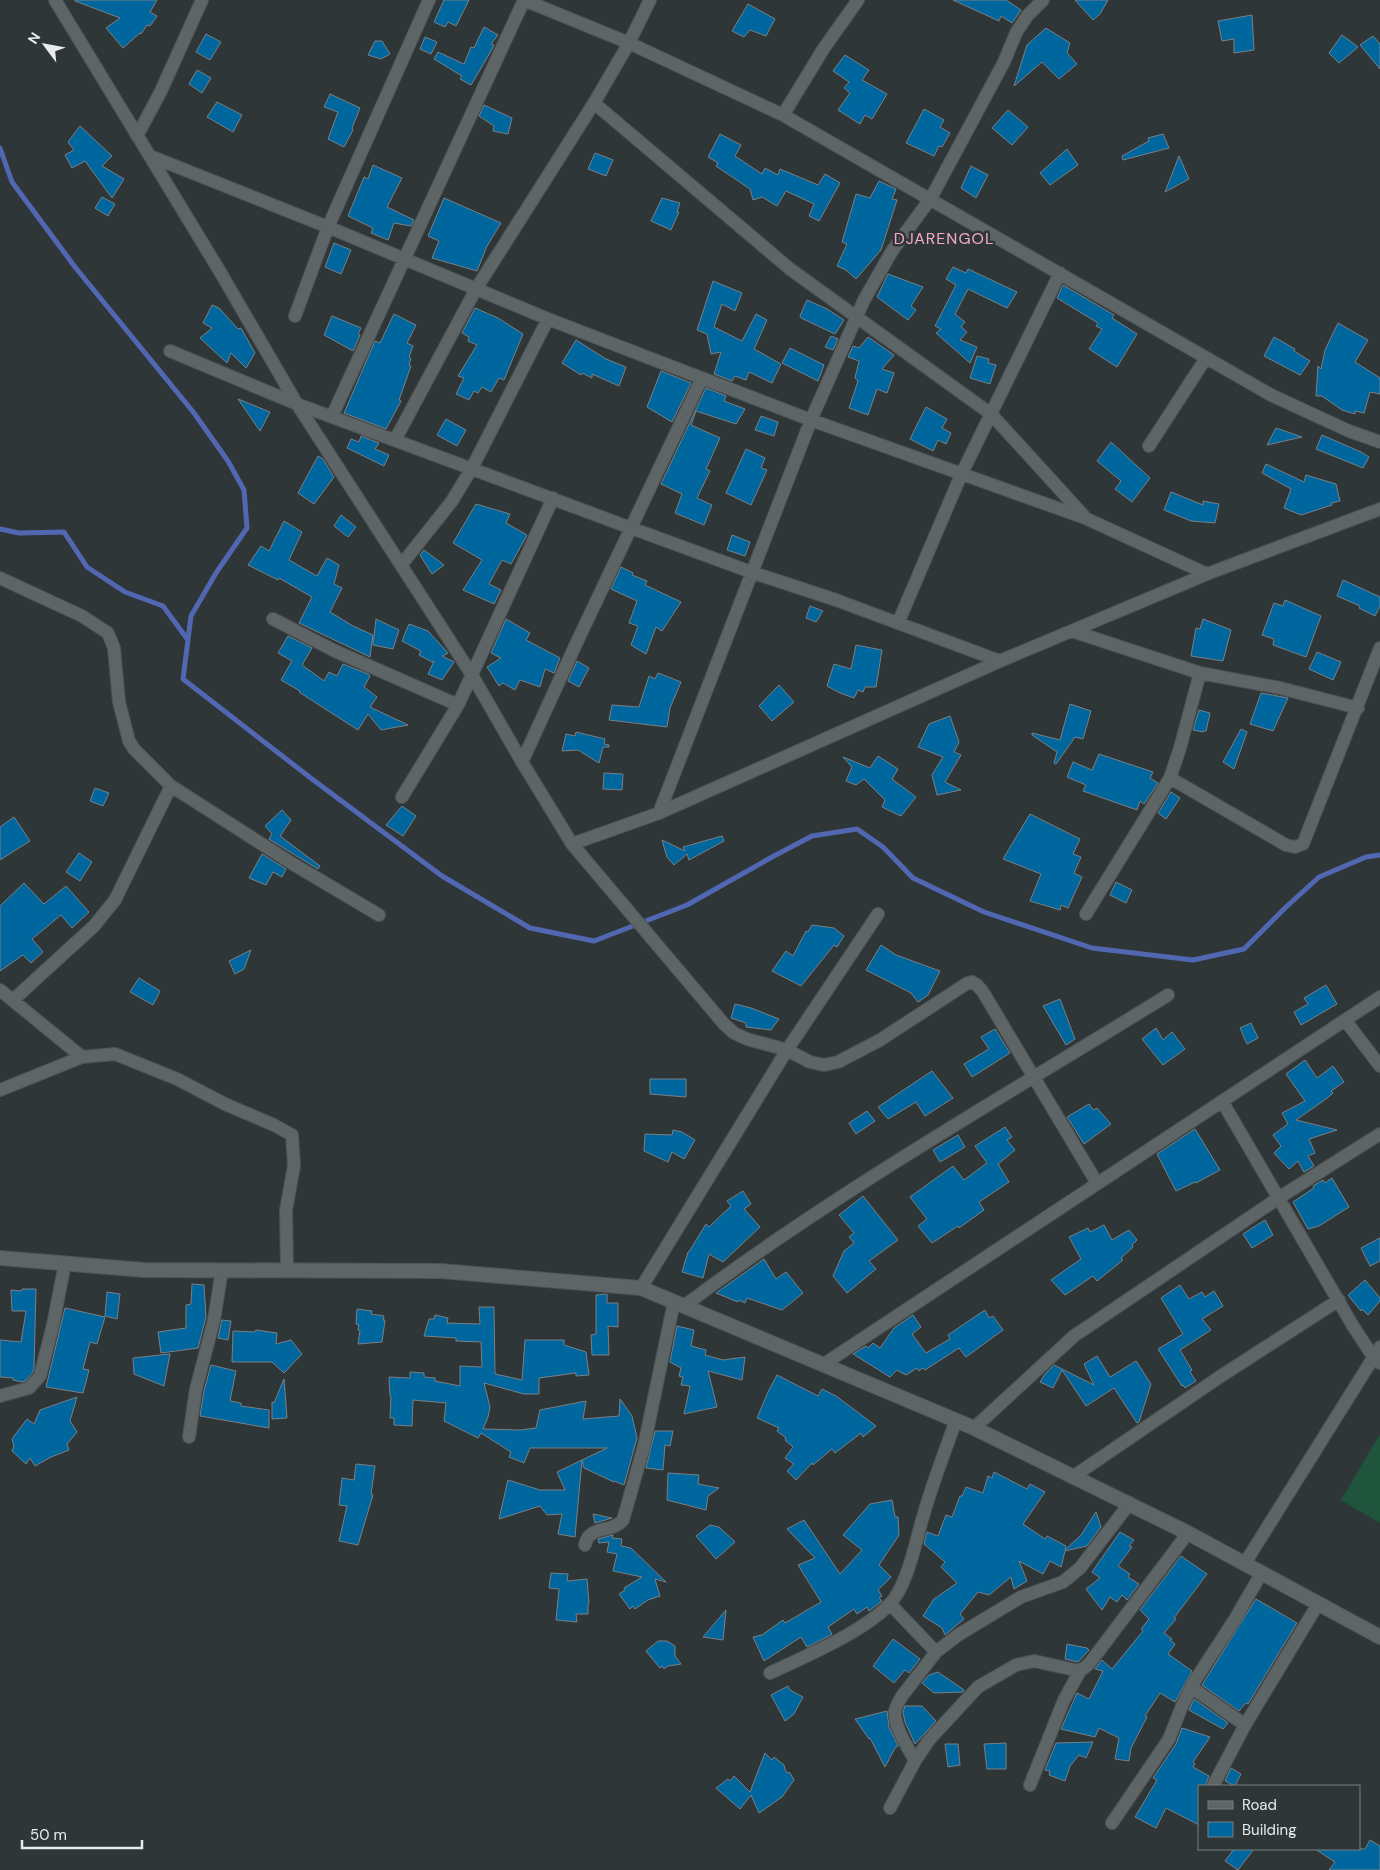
<svg xmlns="http://www.w3.org/2000/svg" width="1380" height="1870" font-family="'DM Sans',sans-serif">
<rect width="100%" height="100%" fill="#2f3638"/>
<!-- green -->
<path fill="#1f543d" d="M1380 1434V1523L1341 1500Z"/>
<g fill="none" stroke-linecap="round" stroke-linejoin="round">
<!-- stream -->
<path stroke="#5267b1" stroke-width="5" d="M0 148 12 182 75 267 194 413 228 461 244 490 247 528 216 573 191 616 183 679 312 779 442 876 530 928 594 941 687 905 772 857 812 836 857 829 883 847 913 878 984 912 1092 948 1193 960 1244 949 1285 908 1319 877 1366 857 1380 855
M0 529 19 533 64 532 87 567 125 592 163 606 188 640"/>
</g>
<!-- building -->
<path fill="#00669e" stroke="#7a8085" d="M75 0H157L150 12 157 16 150 26 147 25 141 34 140 33 123 48 106 28 120 18 75 1Z
M444 0H469L456 26 448 22 445 27 434 22Z
M953 0H1006L1021 10 1012 23 1001 16 999 21Z
M1075 0H1108L1100 14 1093 20Z
M748 4 775 19 766 36 750 30 744 37 732 31Z
M1252 15 1254 50 1234 53V39L1222 41 1218 21Z
M484 27 498 35 491 44 494 45 491 51 471 85 460 79 462 76 434 59 438 52 464 64 471 47 474 48Z
M1046 28 1070 43 1067 53 1077 64 1059 79 1042 62 1014 86 1027 45Z
M206 34 221 42 210 60 196 52Z
M1342 35 1358 47 1339 63 1329 53Z
M1373 36 1380 44V69L1360 45Z
M425 37 437 42 431 54 420 49Z
M375 41H382L390 54 381 59 368 55Z
M845 55 869 70 862 80 887 94 872 119 865 115 860 124 838 110 850 93 844 88 849 82 833 71Z
M197 70 211 78 202 93 189 84Z
M330 94 360 108 352 128 353 130 344 147 328 139 338 112 324 107Z
M217 102 242 115 233 132 207 117Z
M484 105 512 118 508 134 493 131 494 126 479 116Z
M924 109 944 120 940 127 950 133 942 147 939 146 934 156 906 143Z
M1008 110 1028 127 1012 145 992 128Z
M80 126 112 156 102 166 124 179 112 198 85 161 72 168 65 155 74 150 68 142Z
M720 134 741 145 735 156 762 174 765 168 778 175 780 169 818 185 825 174 840 183 819 221 809 216 814 204 786 191 777 206 762 197 753 200 750 189 716 166 718 163 708 157Z
M1163 134 1169 148 1123 160 1122 156 1149 141 1148 138Z
M1067 149 1078 165 1050 185 1040 173Z
M595 153 613 160 606 176 588 169Z
M1179 156 1189 179 1165 192Z
M373 165 402 178 387 207 414 220 411 226 394 223 388 240 371 233 373 228 348 216 364 177 368 179Z
M971 166 988 175 976 198 961 188Z
M879 181 896 189 892 199 897 200 881 250 856 279 846 270 837 266 847 244 842 242 856 194 870 198Z
M102 197 115 204 108 216 95 208Z
M444 198 501 223 487 246 477 271 432 258 439 241 428 236Z
M662 198 680 203 677 212H679L671 230 651 221Z
M334 243 351 250 341 274 325 267Z
M953 267 966 273 968 269 1017 292 1007 308 968 289 955 314 965 322 961 327 967 332 960 340 977 347 970 363 936 333 941 329 935 326 956 285 946 279Z
M888 274 923 287 911 306 916 310 908 320 877 297Z
M713 281 742 293 735 311 722 304 714 327 742 341 756 314 767 320 754 349 781 364 772 383 749 372 746 380 735 376 732 381 714 374 721 352 711 354 707 334 697 330Z
M1063 285 1114 315 1112 318 1137 334 1117 367 1089 349 1102 329 1096 326 1098 323 1057 298Z
M807 300 827 309 844 320 835 334 801 318 800 316Z
M212 305 219 308 238 329 241 328 255 353 246 368 231 353 227 363 200 338 212 328 203 323Z
M475 308 498 318 523 334 504 380 499 378 491 392 482 387 478 393 474 391 469 400 456 394 464 378 458 376 477 345 468 341 469 337 462 333Z
M394 314 416 325 407 343 413 346 409 357 411 358 409 365 411 366 399 400 401 401 386 429 344 413 375 341 380 343Z
M332 316 361 328 358 334 360 335 353 351 324 335Z
M1338 323 1368 340 1355 362 1380 378V394L1370 392 1364 413 1355 411V414L1342 410 1322 396H1316L1318 366 1321 369 1325 350Z
M831 336 838 339 833 350 825 347Z
M868 337 894 355 882 369 894 373 887 393 877 389 868 415 849 408 858 381 855 378 859 361 848 357 853 346 859 348Z
M1274 337 1295 349 1294 351 1310 361 1300 375 1264 356Z
M576 340 606 359 626 367 619 386 592 374V378L582 373 581 375 562 363Z
M790 348 824 365 818 381 782 363Z
M977 356 989 359 988 363 996 365 990 384 970 378Z
M661 371 691 383 672 422 647 407Z
M706 388 726 396 724 401 745 409 736 424 696 411 691 425 720 438 706 469 710 471 697 498 712 505 704 525 675 513 682 494 661 484Z
M238 399 270 412 260 431Z
M926 407 947 419 942 428 951 433 946 444 938 440 933 451 910 439Z
M761 416 778 422 774 436 755 430Z
M446 419 466 430 457 446 437 435Z
M1276 428 1302 437 1267 445Z
M1322 435 1361 452 1369 457 1363 468 1316 449Z
M361 436 379 443 375 449 389 455 384 466 347 448 351 439 359 442Z
M1111 442 1150 478 1132 502 1115 489 1121 481 1097 461Z
M746 449 765 458 761 468 767 470 751 505 726 493Z
M318 456 323 459 334 477 314 504 298 493Z
M1266 464 1304 482 1306 475 1336 484 1340 501 1331 503 1332 505 1301 515 1284 508 1291 489 1262 473Z
M1171 492 1203 505V501L1219 504 1215 523 1191 521 1164 510Z
M476 504 510 514 506 523 527 535 511 564 502 560 489 584 501 590 494 604 463 590 482 560 453 543Z
M341 515 356 527 348 537 334 526Z
M284 521 302 532 289 560 317 576 327 558 339 565 334 584 342 588 330 612 353 626 373 635 370 657 299 623 312 597 279 578 278 580 248 565 261 546 269 551Z
M732 535 750 542 745 556 727 550Z
M424 550 444 565 432 574 420 555Z
M621 567 633 573 632 575 647 581 645 585 681 602 662 631 656 627 646 654 631 645 638 626 629 623 637 601 611 589Z
M1343 580 1380 597V606L1375 616 1359 608 1360 606 1337 596Z
M1285 600 1321 616 1306 657 1273 645 1274 639 1262 635 1274 603 1283 606Z
M810 606 823 611 816 622 806 618Z
M376 619 399 630 393 649 373 645Z
M506 619 530 633 526 640 560 658 554 673 545 669 540 687 520 680 515 690 503 683 499 686 487 667 501 658 491 653Z
M1203 619 1231 630 1223 661 1191 656 1196 628 1200 629Z
M409 624 428 631 448 653 442 656 454 662 442 680 428 674 434 661 432 662 419 655 421 651 402 641Z
M288 636 312 648 302 665 324 681 329 672 337 676 343 664 368 674 370 676 364 687 377 697 370 707 408 725 381 730 368 714 358 730 299 692 300 691 281 680 292 661 278 653Z
M856 645 882 650 876 687H865L863 692 858 690 854 698 840 693 827 686 834 664 851 669Z
M1317 652 1341 662 1333 680 1309 669Z
M577 661 589 668 579 687 568 681Z
M658 673 681 682 670 708 667 727 609 720 612 705 639 707 649 676 655 679Z
M779 685 794 702 772 721 759 706Z
M1261 693 1288 698 1273 731 1250 724Z
M1070 704 1091 711 1083 739 1075 737 1056 764 1054 763 1057 752 1032 735V733L1060 740Z
M1199 710 1210 713 1206 731H1203V732L1193 730Z
M950 716 959 742 954 752 961 755 945 782 961 790 937 795 932 775 943 757 918 747 929 724Z
M1241 729 1247 732 1234 769 1223 762Z
M576 732 605 739 604 744 609 745V747H603L599 763 578 750 562 751 566 734 575 736Z
M1099 754 1153 772 1150 778 1158 783 1144 804 1140 801 1137 810 1083 791 1086 785 1067 777 1073 762 1092 770Z
M878 756 898 769 892 779 916 797 901 816 882 807 885 800 864 779 856 785 846 781 852 767 843 757 870 768Z
M604 773 623 774 622 790 603 789Z
M95 788 109 793 103 806 90 801Z
M1171 792 1180 798 1166 819 1158 813Z
M402 806 416 816 403 836 386 825Z
M282 810 291 820 280 836 320 866 318 869 269 839 272 834 265 826Z
M1030 814 1080 839 1073 854 1081 857 1074 873 1082 877 1068 908 1061 905 1060 910 1030 901 1041 874 1003 859Z
M14 817 30 841 0 860V827Z
M722 836 724 841 689 860 687 854 674 865 667 857 662 840 685 851 683 847Z
M79 853 92 862 80 881 66 872Z
M262 854 286 869 282 877 273 872 266 885 249 878Z
M1116 882 1132 890 1126 903 1110 895Z
M24 883 44 904 66 886 89 912 72 928 61 915 32 939 43 952 31 963 23 955 0 971V906Z
M812 925 834 928 844 936 837 947 834 945 801 986 772 971 786 951 793 956 806 931 808 932Z
M881 945 896 955 940 971 928 995 918 1002 911 993 866 970Z
M251 950 244 969 235 974 229 961Z
M139 978 160 991 153 1005 130 992Z
M1326 985 1337 1004 1301 1025 1294 1012 1308 1004 1304 998Z
M1060 999 1075 1039 1066 1045 1043 1006Z
M735 1004 751 1008 779 1019 771 1030 746 1027V1023L731 1018Z
M1251 1023 1258 1038 1247 1044 1240 1028Z
M1156 1028 1163 1040 1172 1032 1185 1049 1163 1065 1142 1039Z
M995 1029 1010 1053 972 1077 964 1064 989 1049 981 1037Z
M1305 1060 1317 1078 1333 1066 1344 1082 1331 1091 1333 1093 1326 1099 1296 1120 1337 1130 1309 1139 1315 1153 1308 1156 1314 1166 1304 1172 1298 1161 1289 1169 1274 1153 1281 1146 1273 1135 1288 1124 1282 1113 1305 1101 1286 1074Z
M932 1071 953 1098 925 1116 916 1102 888 1119 878 1107Z
M650 1079H686V1097L650 1094Z
M1089 1104 1093 1110 1097 1108 1111 1124 1084 1144 1067 1117Z
M867 1111 875 1121 856 1134 849 1123Z
M1005 1127 1012 1137 1007 1140 1015 1150 998 1164 1009 1182 979 1202 984 1210 959 1228 958 1226 932 1243 918 1226 927 1219 910 1197 953 1166 964 1180 987 1163 975 1146Z
M1195 1129 1220 1170 1196 1183 1195 1182 1176 1191 1157 1154Z
M673 1130 682 1132 695 1140 684 1159 672 1152 668 1162 644 1151 645 1134 672 1135Z
M958 1135 965 1147 940 1162 933 1150Z
M1332 1178 1349 1207 1319 1226 1308 1229 1293 1202 1314 1188 1313 1186 1323 1180 1325 1183Z
M743 1191 751 1204 744 1209 760 1227 723 1262 709 1254 703 1278 682 1272 688 1252H689L706 1224 709 1227 731 1206 727 1201Z
M863 1196 898 1240 869 1261 876 1269 847 1293 833 1276 844 1251 854 1243 849 1237 854 1233 839 1215Z
M1265 1220 1273 1235 1252 1248 1243 1234Z
M1104 1225 1112 1240 1129 1230 1137 1240 1132 1245 1133 1247 1121 1258 1123 1260 1097 1281 1093 1276 1065 1295 1051 1280 1081 1259 1069 1237 1088 1228 1090 1232Z
M1380 1238V1261L1370 1266 1361 1248Z
M764 1259 776 1279 786 1272 803 1293 782 1310 747 1298 745 1303 739 1300 738 1302 716 1293Z
M1365 1280 1380 1298V1301L1368 1315 1362 1309 1361 1311 1348 1295Z
M192 1284 204 1285 206 1317 198 1348 161 1353 158 1332 186 1328V1305L191 1304Z
M1180 1285 1189 1299 1202 1292 1205 1297 1214 1291 1223 1306 1202 1319 1211 1330 1180 1350 1192 1370 1190 1372 1196 1381 1185 1388 1183 1385 1182 1386 1158 1349 1183 1334 1161 1298Z
M22 1289H36L34 1368 33 1372 25 1381 22 1382 13 1380V1378L0 1377V1340L21 1342 26 1311H12L11 1290 22 1291Z
M107 1292 120 1294 117 1319 105 1316Z
M607 1294V1303H618V1327L608 1326 609 1355H592L591 1335 596 1334V1295Z
M479 1307H494L495 1374 522 1380 525 1340H564V1345L586 1352 589 1375 576 1376V1373L539 1378V1394H524L484 1383 490 1407 488 1417 483 1429 520 1430 536 1428 540 1410 586 1401 583 1419 619 1416 620 1399 632 1416 637 1438 624 1485 614 1481V1482L584 1468 582 1460 607 1448H530L524 1463 509 1457 511 1452 481 1433 478 1438 444 1421 446 1403 413 1400 412 1426 394 1425V1418H390L391 1396H390L389 1377 410 1378V1372L424 1373V1377L435 1378V1381L460 1386V1366L482 1367 481 1342 456 1341V1338L424 1336 429 1319H434L435 1315 448 1318 447 1323 480 1324Z
M65 1308 105 1317 97 1344 90 1342 83 1369 89 1370 83 1393 46 1387Z
M357 1309 372 1311 371 1314 384 1316 383 1320H385L382 1342 358 1344 360 1331 358 1330 359 1325 356 1324Z
M985 1310 989 1318 993 1316 1003 1330 966 1357 959 1348 925 1370 923 1368 919 1371 917 1368 906 1375 897 1370 890 1377 853 1354 866 1346 868 1348 873 1343 880 1348 894 1328 913 1315 921 1327 912 1334 926 1353 950 1339 948 1335Z
M222 1320 231 1321 228 1340 218 1338Z
M677 1326 694 1330 691 1346 706 1350 705 1355 723 1360 745 1357 742 1380 708 1371 717 1407 684 1414 690 1386 681 1385 683 1377 679 1376 681 1368 670 1362Z
M256 1330 277 1333 276 1344 291 1340 302 1354 284 1373 272 1362H232L233 1331 255 1332Z
M170 1354 164 1386 134 1374 133 1358Z
M1097 1356 1110 1377 1136 1361 1151 1384 1139 1422 1137 1423 1114 1388 1086 1406 1062 1370 1053 1388 1040 1382 1045 1374 1054 1365 1094 1385 1084 1364Z
M211 1365 236 1371 230 1401 241 1403V1406L269 1410V1428L200 1416 204 1391Z
M777 1375 818 1396 822 1389 836 1396 876 1426 863 1437 861 1433 835 1453 832 1449 813 1465 812 1463 796 1480 787 1471 794 1464 785 1458 793 1447 785 1440 786 1438 777 1431 779 1428 757 1418 768 1392Z
M284 1379 287 1418 272 1419V1402L274 1403Z
M77 1397 70 1421 77 1432 67 1444 69 1450 51 1457 35 1466 30 1458 26 1464 12 1451 14 1446 12 1439 27 1419 34 1424 40 1410Z
M655 1431H673L670 1446 665 1445 663 1470 646 1468Z
M582 1460 575 1537 558 1534 562 1514 547 1515 540 1506 499 1519 508 1480 540 1490H565L557 1472Z
M356 1464 375 1466 371 1494 373 1495 358 1545 339 1541 347 1506 339 1505 342 1478 354 1480Z
M994 1472 1027 1489 1030 1484 1045 1492 1023 1524 1045 1539 1047 1536 1066 1546 1065 1550 1081 1535 1096 1512 1101 1527 1087 1546 1065 1551 1061 1567 1050 1561 1043 1574 1019 1561 1027 1581 1014 1589 1011 1577 989 1595 978 1592 960 1614 964 1619 945 1635 942 1628 923 1616 934 1599 957 1583 941 1567 945 1562 924 1544 927 1532 938 1536 946 1515 952 1517 960 1496H962L966 1487 983 1493 988 1476 992 1478Z
M668 1473 699 1475 698 1484 719 1488 708 1496 706 1510 667 1500Z
M892 1500 895 1517H898L899 1535 879 1565 891 1577 878 1590 882 1596 879 1598 882 1601 869 1611 867 1607 857 1614 854 1609 828 1627 832 1634 829 1636 807 1647 801 1637 764 1661 753 1637 762 1635 783 1620 785 1623 821 1602 798 1565 815 1558 787 1529 804 1520 840 1574 862 1550 843 1535 870 1504Z
M593 1514 612 1518 595 1523Z
M710 1525 719 1527 735 1542 716 1559 696 1536Z
M1120 1532 1134 1540 1129 1546 1132 1547 1118 1566 1130 1574 1128 1577 1139 1584 1127 1600 1122 1595 1117 1602 1110 1597 1102 1610 1086 1589 1100 1578 1092 1572Z
M613 1535 612 1538 622 1539 621 1546 631 1548 666 1582 655 1579 660 1596 648 1600 635 1609 633 1606 630 1609 619 1594 625 1590 624 1588 642 1577 613 1571 617 1554 607 1552 609 1542 599 1543 598 1539Z
M1181 1556 1207 1574 1174 1618 1176 1619 1164 1633 1172 1639 1170 1640 1175 1644 1168 1654 1192 1671 1175 1702 1160 1693 1145 1716 1147 1717 1131 1748 1129 1761 1115 1759 1119 1738 1099 1728 1095 1737 1061 1729 1077 1693 1089 1699 1103 1671 1095 1669 1102 1660 1112 1669 1143 1631 1141 1629 1149 1619 1140 1610Z
M551 1573 568 1574 567 1581 587 1579 589 1604H588V1614H576L577 1622 556 1620 559 1589 549 1588Z
M1256 1599 1297 1623 1248 1704 1246 1703 1239 1711 1202 1685Z
M726 1610 723 1640 703 1637Z
M893 1639 920 1659 909 1673 905 1670 894 1683 873 1666Z
M658 1641H667L675 1646V1656L681 1664 668 1666 664 1669 662 1666 660 1668 646 1651Z
M1067 1644 1087 1648 1089 1650 1078 1662 1065 1659Z
M938 1672 964 1690 963 1692 934 1693 922 1683 929 1675Z
M788 1686 790 1690 803 1697 794 1714 785 1721 771 1695Z
M1194 1699 1228 1723 1223 1729 1189 1710Z
M905 1706H922L936 1721 915 1744 905 1722 903 1712Z
M887 1711 889 1727 898 1746 895 1748 885 1767 870 1738 869 1739 855 1719Z
M1182 1728 1210 1737 1193 1762 1195 1764 1193 1767 1209 1776 1205 1786H1199V1825L1166 1808 1156 1828 1135 1817 1157 1780 1153 1778 1176 1744Z
M1093 1742 1086 1758 1079 1755 1070 1766 1065 1781 1049 1775 1050 1771 1045 1770 1056 1743Z
M1006 1743V1769H987L984 1744Z
M945 1744H958L960 1765 948 1767Z
M765 1753 772 1760 774 1757 784 1765 786 1772 790 1773 794 1780 782 1797 759 1813 751 1795 740 1809 716 1788 728 1779 730 1781 734 1776 750 1792Z
M1231 1768 1241 1774 1235 1786 1225 1781Z
M1370 1840 1380 1846V1870H1329L1335 1862 1315 1849H1365Z
M1234 1849H1254L1238 1870 1225 1861Z"/>
<g fill="none" stroke-linecap="round" stroke-linejoin="round">
<defs>
<path id="minor" d="M55 0 219 270 297 404 472 675 522 762 572 844 724 1024 734 1033 747 1039 787 1050 810 1062 824 1065 838 1062 880 1040 966 984 972 982 977 985 983 992 1097 1183
M524 0 629 43 783 115 1271 395 1349 431 1380 442
M594 103 790 269 991 414 1084 516
M783 115 824 48 858 0
M137 136 161 91 202 0
M150 156 328 227 548 319 811 420 1085 518 1207 574
M295 316 328 227 429 0
M170 351 297 404 631 528 751 572 836 600 1000 661
M332 416 524 0
M395 440 476 289 594 103 629 43 650 0
M1149 446 1206 358
M402 564 452 501 472 468 548 319
M0 578 82 616 108 633 114 648 119 702 129 741 134 749 171 786 293 864 379 915
M273 619 335 651 458 705
M898 623 961 475 1060 273
M1072 631 1200 673 1280 688 1358 708
M522 762 576 644 702 378
M1170 778 1286 845 1295 847 1303 844 1380 648
M402 797 458 705 553 498
M659 813 811 420 864 300 892 251 931 198 1004 62 1016 33 1027 16 1043 0
M572 844 659 813 1000 661 1207 574 1380 509
M1086 914 1170 778 1180 748 1200 673
M0 990 82 1057
M13 1000 94 926 115 900 171 786
M1345 1020 1380 1066
M0 1090 82 1057 115 1054 177 1079 225 1104 274 1125 292 1135 294 1166 286 1210 287 1269
M1222 1101 1353 1326 1374 1358 1380 1363
M641 1288 787 1050 878 914
M684 1306C837 1191 1005 1096 1168 995
M824 1364 1380 997
M0 1396 29 1388 40 1376 53 1325 65 1263
M974 1428 1074 1336 1277 1199 1380 1134
M189 1437 196 1389 214 1320 222 1270
M1074 1476 1221 1376 1339 1300
M585 1545C589 1524 612 1534 623 1520L644 1446 674 1302
M1245 1563 1380 1347
M890 1604 936 1652
M770 1673C806 1656 861 1633 889 1605 908 1585 915 1543 923 1517 932 1484 945 1452 956 1420
M1191 1687 1245 1725
M915 1761C908 1747 894 1728 895 1711 896 1706 899 1701 902 1696L936 1652 958 1635 1021 1597 1063 1582 1080 1568 1130 1503
M1030 1785 1064 1700 1080 1671 1089 1664 1188 1533
M1213 1786 1245 1725 1318 1604
M890 1808 915 1761 929 1740 978 1687 1016 1665 1034 1661 1080 1671
M1112 1823 1169 1739 1182 1706 1194 1682 1235 1619 1261 1574"/>
<path id="tertiary" d="M0 1258 144 1270 441 1271 641 1288 974 1428 1188 1533 1380 1637"/>
</defs>
<!-- minor casing -->
<use href="#minor" stroke="#4d5354" stroke-width="14"/>
<!-- tertiary casing -->
<use href="#tertiary" stroke="#4d5354" stroke-width="16"/>
<!-- minor -->
<use href="#minor" stroke="#5d6567" stroke-width="12"/>
<!-- tertiary -->
<use href="#tertiary" stroke="#5d6567" stroke-width="14"/>
</g>
<g text-anchor="middle" stroke-width="5" stroke-linejoin="round" paint-order="stroke">
<!-- quarter labels -->
<g font-size="16" letter-spacing="1" fill="#f6a9cc" stroke="#2f3638">
<text x="944" y="244">DJARENGOL</text>
</g>
</g>
<!-- legend -->
<rect x="1198" y="1785" width="162" height="65" fill="#2f3638" stroke="#797e80"/>
<rect x="1208" y="1801" width="25" height="8" fill="#5d6567" stroke="#797e80"/>
<text x="1242" y="1810" font-size="15" fill="#e7ebec">Road</text>
<rect x="1208" y="1822" width="25" height="15" fill="#00669e" stroke="#797e80"/>
<text x="1242" y="1835" font-size="15" fill="#e7ebec">Building</text>
<!-- north arrow -->
<g transform="translate(45 45) rotate(302)" stroke="#2f3638" stroke-width="4" paint-order="stroke">
<path d="M0-4L9 19L0 12L-9 19Z" fill="#e7ebec"/>
<text y="-8" font-size="14" font-weight="bold" text-anchor="middle" fill="#e7ebec">N</text>
</g>
<!-- scale -->
<path d="M22 1840v8h120v-8" fill="none" stroke="#e7ebec" stroke-width="2.5"/>
<text x="30" y="1840" font-size="15" fill="#e7ebec" stroke="#2f3638" stroke-width="4" paint-order="stroke">50 m</text>
</svg>
